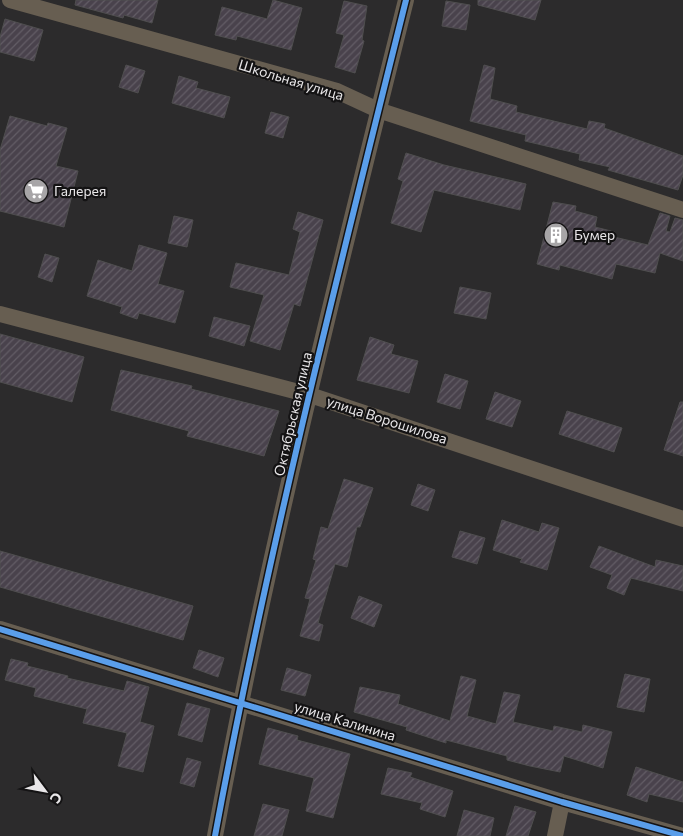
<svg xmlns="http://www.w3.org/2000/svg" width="683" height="836" font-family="Commissioner,sans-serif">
<defs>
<pattern id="building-hatch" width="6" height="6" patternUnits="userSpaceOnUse" patternTransform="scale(1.25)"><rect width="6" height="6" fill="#49424c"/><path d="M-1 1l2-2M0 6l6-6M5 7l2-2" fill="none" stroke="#635d66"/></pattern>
</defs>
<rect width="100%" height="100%" fill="#2c2b2c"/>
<!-- building -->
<path fill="url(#building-hatch)" stroke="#4f4e4f" d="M76 0H158L152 23 124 15 123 18 75 5Z
M273 0 302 8 291 50 237 36 236 40 215 35 222 7 267 19Z
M478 0H541L535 20 478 5Z
M344 1 367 6 362 40 364 41 355 73 335 67 344 35 336 33Z
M446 1 470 5 466 30 442 26Z
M5 19 43 30 34 61 0 52V37Z
M126 65 145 71 138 93 119 87Z
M484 65 495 68 490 99 517 106 516 112 587 129 589 121 605 124 604 128 683 156V175L678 190 608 170 610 167 579 160 580 154 525 141 526 135 470 121Z
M179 76 198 82 196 88 230 97 224 118 172 103Z
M271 112 289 117 283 138 265 133Z
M10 116 47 126 48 123 67 128 56 166 78 171 64 227 0 211V150Z
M406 153 444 165 526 184 520 210 434 190 421 232 391 223 403 181 398 179Z
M553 202 576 206 575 211 597 217 595 227 615 232 614 237 648 245 660 213 670 216 666 231 670 232 675 218 683 220V261L660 253 655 273 616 264 612 279 560 265 559 270 537 264Z
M298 212 323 220 300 306 294 304 280 350 250 341 264 295 230 287 236 263 289 275 300 232 293 229Z
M174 216 193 220 187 247 168 243Z
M139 245 167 253 158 284 184 291 175 323 139 313 137 319 120 313 122 307 87 296 98 260 132 271Z
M45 254 59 258 52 282 38 277Z
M460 287 491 293 486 319 454 313Z
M214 317 250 326 244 346 209 336Z
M0 334 84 357 72 402 0 382Z
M370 337 394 345 391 354 418 361 409 393 357 380Z
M121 370 192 386 191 389 279 411 264 456 187 436 189 431 111 410Z
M445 374 468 381 460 409 437 402Z
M495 392 521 401 512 427 486 419Z
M680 402H683V456L664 450Z
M567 411 622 428 614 452 559 434Z
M344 479 373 488 360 527H357L347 567 335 564 318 623 323 625 319 641 300 636 310 599 305 598 316 560 313 559 321 527 328 529Z
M418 484 435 490 428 511 411 505Z
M502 520 539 532 542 523 559 528 547 570 520 562 522 559 493 550Z
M460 531 485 538 477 564 452 557Z
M599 546 655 567 656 560 683 566V591L631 578 624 595 607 588 612 575 590 567Z
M0 551 193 606 183 640 0 587Z
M359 596 382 605 374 627 351 618Z
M199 650 224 658 218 677 193 668Z
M11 659 28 663 27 666 68 676 67 678 124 691 127 681 149 687 140 722 154 726 143 772 118 766 127 733 83 723 87 709 34 696 36 688 5 680Z
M287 668 311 675 305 696 281 690Z
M625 674 650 679 644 712 617 707Z
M461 676 476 680 467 716 496 724 504 692 520 695 513 722 553 731 554 726 582 732 583 725 612 732 603 768 564 756 560 772 530 766 507 760V756L446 740V743L406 730 407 727 354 712 360 687 400 695 398 704 450 721Z
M187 703 210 709 202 742 178 735Z
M268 728 298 736 297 740 350 754 333 818 306 811 314 778 259 764Z
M187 758 201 762 194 787 180 783Z
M636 767 683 782V802L649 794 647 802 627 795Z
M388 768 412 773 410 777 453 791 445 817 420 809 422 803 381 794Z
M263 804 289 810 282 836H254Z
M515 806 536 812 528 836H506Z
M464 810 494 818 490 836H457Z"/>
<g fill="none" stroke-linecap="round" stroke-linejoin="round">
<!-- street -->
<path stroke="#675e51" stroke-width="16" d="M10 0 337 91 378 110 683 210
M0 314 310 395 683 519
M0 629 562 802 683 836
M215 836C267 555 337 277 406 0
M555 836 562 802"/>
<defs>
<path id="cycleway" d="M0 629 562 802 683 836
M215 836C267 555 337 277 406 0"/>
</defs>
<!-- cycleway casing -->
<use href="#cycleway" stroke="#141314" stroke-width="9"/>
<!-- cycleway -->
<use href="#cycleway" stroke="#5a9eea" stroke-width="6"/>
</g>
<!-- icons -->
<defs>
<symbol id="supermarket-disc" viewBox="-11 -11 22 22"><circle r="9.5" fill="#a7a5a7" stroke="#141314"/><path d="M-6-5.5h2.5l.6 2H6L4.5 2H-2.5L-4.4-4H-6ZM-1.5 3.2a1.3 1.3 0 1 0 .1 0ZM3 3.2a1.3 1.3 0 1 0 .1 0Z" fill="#fff"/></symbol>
<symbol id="building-disc" viewBox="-11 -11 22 22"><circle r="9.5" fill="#a7a5a7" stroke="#141314"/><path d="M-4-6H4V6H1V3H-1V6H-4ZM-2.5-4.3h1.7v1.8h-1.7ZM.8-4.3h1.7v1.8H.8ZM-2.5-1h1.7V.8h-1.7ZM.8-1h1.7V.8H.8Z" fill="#fff"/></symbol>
</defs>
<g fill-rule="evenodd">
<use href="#supermarket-disc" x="22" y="177" width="28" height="28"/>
<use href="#building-disc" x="542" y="221" width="28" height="28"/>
</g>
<g text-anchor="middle" stroke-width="4.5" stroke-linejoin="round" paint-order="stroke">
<!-- street labels -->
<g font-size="14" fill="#e9e7e9" stroke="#141314">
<text transform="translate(291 80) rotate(17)" y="5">Школьная улица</text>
<text transform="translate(293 414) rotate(-77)" y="5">Октябрьская улица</text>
<text transform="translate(387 420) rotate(18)" y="5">улица Ворошилова</text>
<text transform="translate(345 721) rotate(17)" y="5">улица Калинина</text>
</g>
<!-- poi labels -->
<g font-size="14" fill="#e9e7e9" stroke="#141314" text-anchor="start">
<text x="54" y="196">Галерея</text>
<text x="574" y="240">Бумер</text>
</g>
</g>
<!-- north arrow -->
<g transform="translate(45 791) rotate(122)" stroke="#141314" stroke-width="4" paint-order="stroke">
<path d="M0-4L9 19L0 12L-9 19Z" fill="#e9e7e9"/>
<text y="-8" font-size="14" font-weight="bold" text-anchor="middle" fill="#e9e7e9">С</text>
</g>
</svg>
